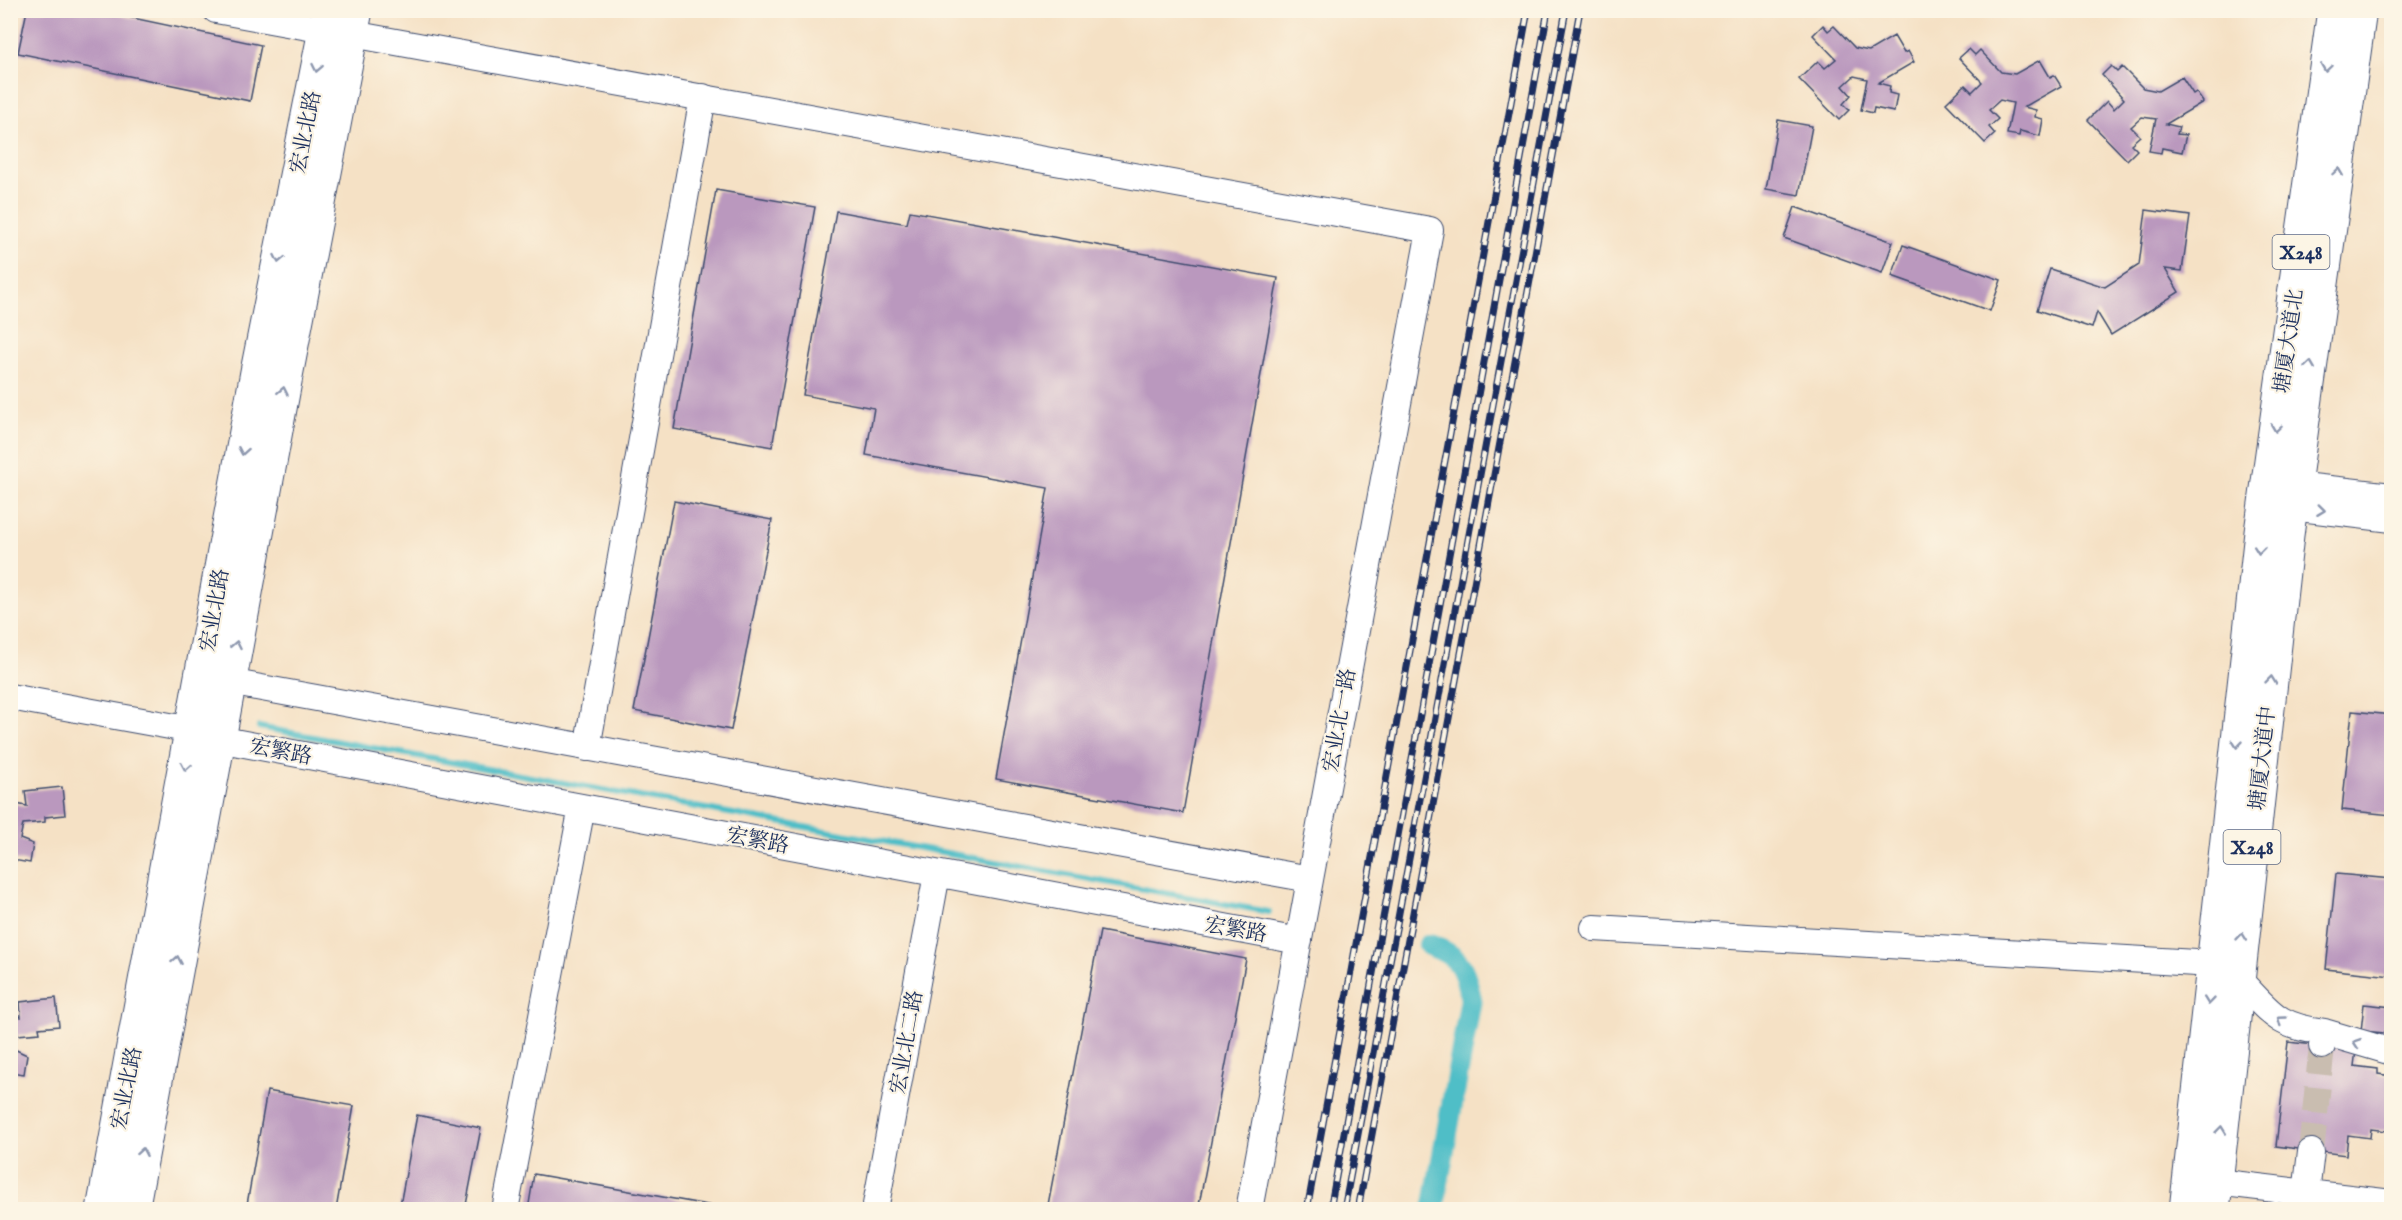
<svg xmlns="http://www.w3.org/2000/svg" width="2402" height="1220" font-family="'IM FELL English','Noto Serif SC',serif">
<rect width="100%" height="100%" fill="#fcf5e5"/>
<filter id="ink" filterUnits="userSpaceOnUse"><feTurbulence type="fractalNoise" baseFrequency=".0167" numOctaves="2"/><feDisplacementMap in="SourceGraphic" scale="12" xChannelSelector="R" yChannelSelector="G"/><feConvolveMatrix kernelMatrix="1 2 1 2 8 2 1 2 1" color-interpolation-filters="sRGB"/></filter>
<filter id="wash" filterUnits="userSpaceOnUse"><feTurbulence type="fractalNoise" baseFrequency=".008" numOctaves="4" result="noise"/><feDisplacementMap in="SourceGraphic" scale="24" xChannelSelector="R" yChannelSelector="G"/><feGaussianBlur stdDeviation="1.35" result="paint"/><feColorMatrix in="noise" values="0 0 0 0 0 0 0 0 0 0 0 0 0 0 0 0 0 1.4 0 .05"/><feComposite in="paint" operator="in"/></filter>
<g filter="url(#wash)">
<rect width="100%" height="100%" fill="#f5e1c5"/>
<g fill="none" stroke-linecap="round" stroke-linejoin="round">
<!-- stream -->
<path stroke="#50bec7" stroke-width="6" d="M259 727 1269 912"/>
<!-- canal -->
<path stroke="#50bec7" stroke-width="22" d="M1429 945C1461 956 1464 968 1471 999L1433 1210"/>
</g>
<g id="blocks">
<!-- building -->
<path fill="#ba98be" d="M27 10H95L261 45 250 101 18 53Z
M1823 25 1828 31 1834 26 1855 48 1869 51 1894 36 1904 53 1908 51 1914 62 1878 83 1890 86 1889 93 1897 95 1894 112 1874 108 1873 113 1861 110 1867 79 1854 76 1843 86 1851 95 1843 104 1849 110 1839 120 1799 79 1818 61 1825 68 1836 59 1813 35Z
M1969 49 1975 55 1980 50 2001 72 2015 74 2040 60 2050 77 2054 75 2061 86 2024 107 2036 110 2035 117 2043 119 2040 136 2020 131 2019 136 2007 134 2013 103 2000 100 1989 110 1998 119 1989 127 1995 134 1985 143 1946 103 1965 85 1972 92 1982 82 1959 58Z
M2111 66 2117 72 2122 67 2143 88 2158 91 2182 77 2193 94 2196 92 2203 102 2166 124 2179 127 2177 134 2186 135 2182 152 2162 148 2161 153 2149 151 2156 119 2142 117 2131 127 2140 136 2131 144 2137 150 2127 160 2088 120 2107 101 2114 109 2124 99 2102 75Z
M1778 120 1812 126 1799 195 1766 189Z
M716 190 815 207 772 447 674 429Z
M1795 207 1893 242 1882 273 1784 238Z
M2146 210 2190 216 2182 271 2165 269 2179 292 2111 335 2097 312 2092 328 2037 310 2050 269 2105 287 2139 265Z
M836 211 907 224 910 211 1278 278 1183 813 996 779 1048 488 866 455 874 408 803 395Z
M1903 245 2001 280 1990 311 1892 276Z
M674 501 772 520 731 730 634 711Z
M2352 711 2392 715V815L2342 810Z
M62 787 65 815 45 817V822L23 824 20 839 33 844 30 863 13 860 10 867V803L27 806 25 791Z
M2336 874 2392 879V976L2326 969Z
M1100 931 1246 959 1198 1210H1047Z
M56 998 59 1026 39 1028 40 1033 17 1035 14 1049 27 1055 24 1074 10 1072V1015L21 1017 20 1002Z
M2364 1004 2392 1007V1043L2384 1042 2385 1033 2361 1031Z
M2288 1042 2356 1050 2354 1066 2378 1069V1074L2392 1076V1122L2388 1121 2387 1131 2371 1129 2370 1138 2348 1135 2346 1155 2276 1146Z
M267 1091 354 1106 336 1210H246Z
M417 1115 481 1128 465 1210H399Z
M534 1174 724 1208V1210H528Z"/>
</g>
</g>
<g filter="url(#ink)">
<use href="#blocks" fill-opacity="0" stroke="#3c4a6d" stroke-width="1.5"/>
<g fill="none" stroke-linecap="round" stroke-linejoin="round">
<!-- minor-tunnel -->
<path stroke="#c9bdb0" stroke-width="26" stroke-dasharray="26 13" stroke-linecap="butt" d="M2311 1152 2322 1046"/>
<defs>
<path id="minor" d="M216 10 325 30
M352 34 1430 230 1249 1210
M2278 489 2294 485 2392 496
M2277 499 2291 507 2392 519
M212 679 1310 879
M10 697 192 730 218 739 1299 941
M587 748 703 97
M1594 928 2213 964
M2238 979C2271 1012 2275 1026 2324 1032L2322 1046
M2324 1032 2392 1052
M2216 1182 2392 1203
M2306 1193 2311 1152
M505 1210 582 807
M875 1210 937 874"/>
<path id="major" d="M103 1210 257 372 329 10
M132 1210 286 376 356 10
M2186 1210 2261 532 2334 10
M2213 1210 2287 535 2360 10"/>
</defs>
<!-- minor casing -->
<use href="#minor" stroke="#3c4a6d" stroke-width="28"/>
<!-- major casing -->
<use href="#major" stroke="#3c4a6d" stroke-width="35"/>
<!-- minor -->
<use href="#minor" stroke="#fff" stroke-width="26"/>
<!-- major -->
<use href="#major" stroke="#fff" stroke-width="33"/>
<defs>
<path id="rail" d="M1307 1210 1528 10
M1330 1210 1548 10
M1344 1210 1566 10
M1358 1210 1580 10"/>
</defs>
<!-- rail casing -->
<use href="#rail" stroke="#1b2f5e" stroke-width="7"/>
<!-- rail -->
<use href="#rail" stroke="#fcf5e5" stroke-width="4.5" stroke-dasharray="14" stroke-linecap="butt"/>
</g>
<!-- one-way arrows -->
<defs><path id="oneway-chevron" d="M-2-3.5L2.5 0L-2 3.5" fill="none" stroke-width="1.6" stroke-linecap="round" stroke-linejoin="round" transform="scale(1.5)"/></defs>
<g stroke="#8d97ae">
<use href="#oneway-chevron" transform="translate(317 68) rotate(101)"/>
<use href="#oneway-chevron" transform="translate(2326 68) rotate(98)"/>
<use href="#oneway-chevron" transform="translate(2338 172) rotate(-82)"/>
<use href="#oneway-chevron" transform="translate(279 259) rotate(101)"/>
<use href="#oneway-chevron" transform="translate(2310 365) rotate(-82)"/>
<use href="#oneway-chevron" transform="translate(283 391) rotate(-79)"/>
<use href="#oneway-chevron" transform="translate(2276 428) rotate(98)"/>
<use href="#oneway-chevron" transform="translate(243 451) rotate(100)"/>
<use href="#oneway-chevron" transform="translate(2321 510) rotate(7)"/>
<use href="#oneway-chevron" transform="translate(2259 550) rotate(96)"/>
<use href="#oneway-chevron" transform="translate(236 645) rotate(-79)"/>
<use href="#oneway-chevron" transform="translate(2271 680) rotate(-84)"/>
<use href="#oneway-chevron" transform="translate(2237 744) rotate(96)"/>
<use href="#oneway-chevron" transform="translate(186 767) rotate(100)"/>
<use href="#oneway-chevron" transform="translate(2242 937) rotate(-84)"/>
<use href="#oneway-chevron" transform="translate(177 960) rotate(-80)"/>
<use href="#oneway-chevron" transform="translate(2209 1001) rotate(96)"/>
<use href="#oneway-chevron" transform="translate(2281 1020) rotate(-144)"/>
<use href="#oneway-chevron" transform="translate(2357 1043) rotate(-161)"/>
<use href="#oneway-chevron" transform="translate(2221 1130) rotate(-84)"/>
<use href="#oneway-chevron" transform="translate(142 1152) rotate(-80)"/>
</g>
</g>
<g text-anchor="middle" stroke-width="4.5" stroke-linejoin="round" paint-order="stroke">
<!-- shield labels -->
<g fill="#fcf5e5" stroke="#5e6a86" stroke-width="1.5">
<rect x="2272.5" y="235" width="57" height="34" rx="4.5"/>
<rect x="2223.5" y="830" width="57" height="34" rx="4.5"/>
</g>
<g font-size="20" font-weight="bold" fill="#1b2f5e">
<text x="2301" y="259">X248</text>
<text x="2252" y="854">X248</text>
</g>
<!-- street labels -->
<g font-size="21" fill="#1b2f5e" stroke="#fcf5e5">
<text transform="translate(305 132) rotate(-79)" y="7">宏业北路</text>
<text transform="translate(2288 341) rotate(-82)" y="7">塘厦大道北</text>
<text transform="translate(214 610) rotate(-80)" y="7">宏业北路</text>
<text transform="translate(1339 720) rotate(-80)" y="7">宏业北一路</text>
<text transform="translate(281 751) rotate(11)" y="7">宏繁路</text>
<text transform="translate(2262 758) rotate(-84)" y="7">塘厦大道中</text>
<text transform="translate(758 840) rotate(11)" y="7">宏繁路</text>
<text transform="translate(1236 929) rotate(10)" y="7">宏繁路</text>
<text transform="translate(906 1042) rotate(-80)" y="7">宏业北二路</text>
<text transform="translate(126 1088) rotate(-79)" y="7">宏业北路</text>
</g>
</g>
<!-- margin -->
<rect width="2402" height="1220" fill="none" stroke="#fcf5e5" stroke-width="36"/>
</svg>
